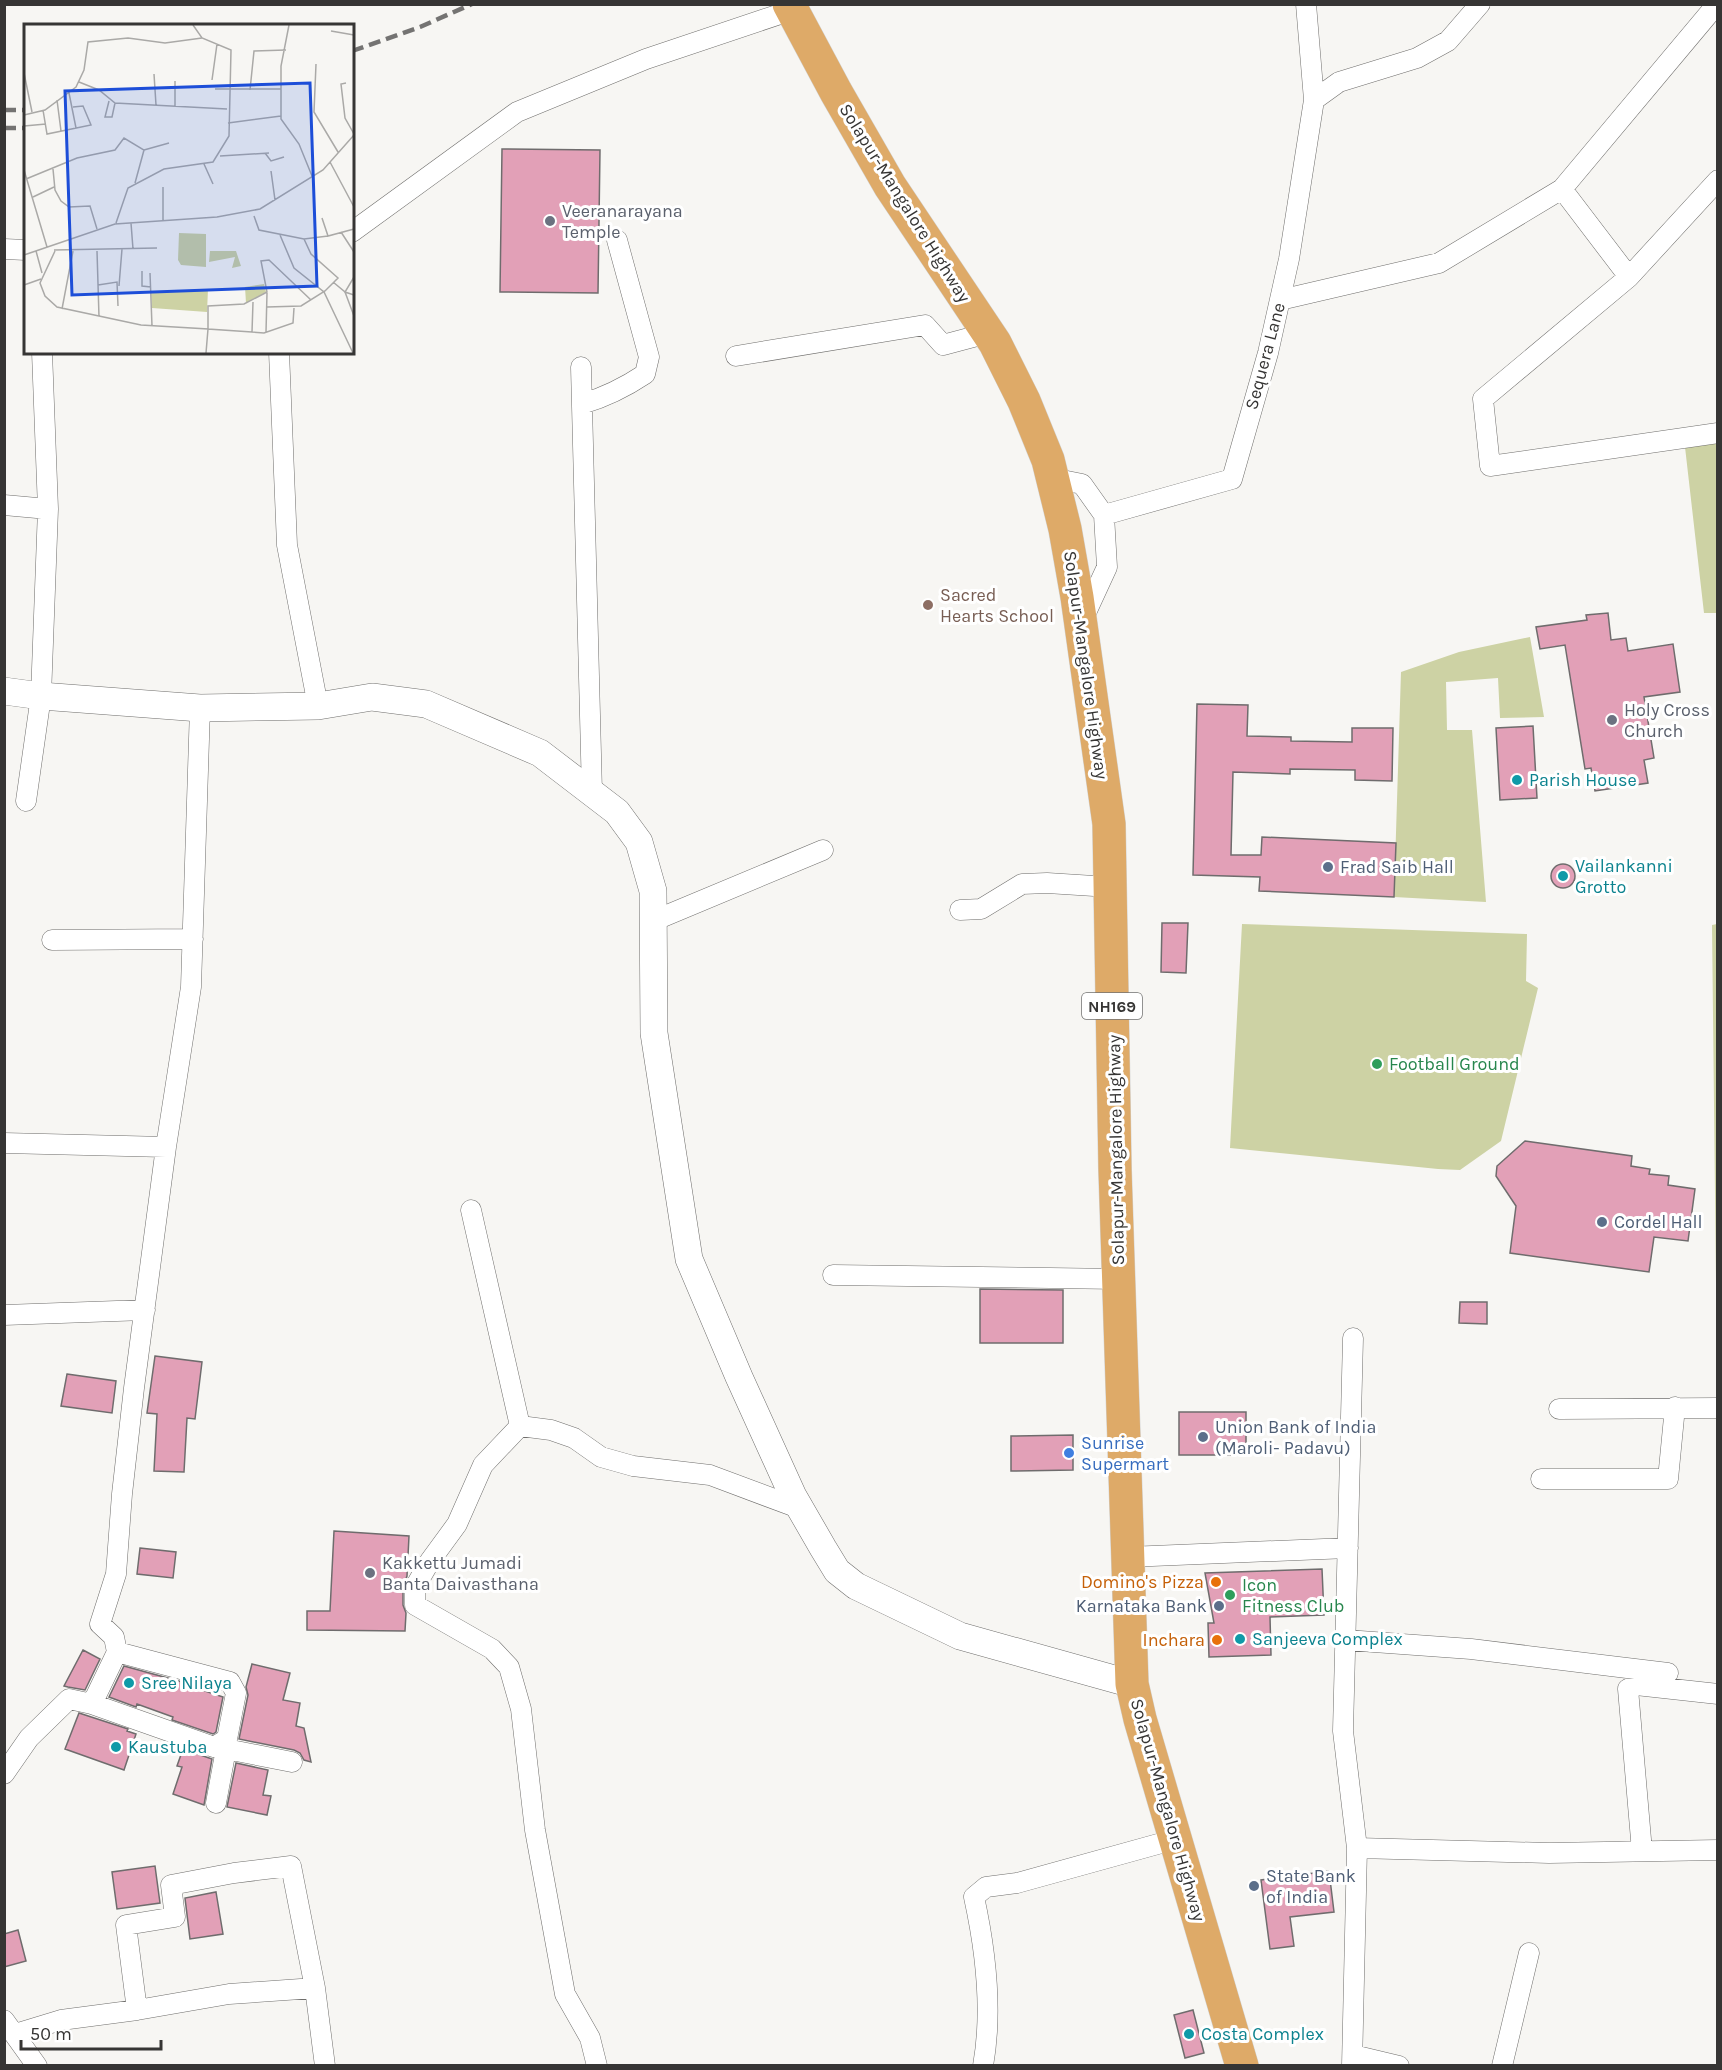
<svg xmlns="http://www.w3.org/2000/svg" width="1722" height="2070" font-family="Karla,sans-serif">
<rect width="100%" height="100%" fill="#f7f6f3"/>
<!-- green -->
<path fill="#cdd2a4" d="M1717 440V613H1704L1685 447Z
M1530 637 1544 717 1500 718 1498 678 1446 682 1447 730H1472L1486 902 1394 897 1401 672 1459 652Z
M1242 924 1527 934 1526 981 1538 988 1501 1141 1460 1170 1438 1169 1230 1148Z
M1717 924H1718L1717 1373 1712 925Z"/>
<!-- building -->
<path fill="#e2a0b7" stroke="#6f6c6d" stroke-width="1.5" d="M502 149 600 150 598 293 500 292Z
M1608 613 1611 640 1626 638 1628 651 1673 644 1680 692 1644 697 1654 758 1644 760 1648 783 1595 791 1591 768 1585 769 1565 645 1540 649 1536 627 1587 620 1586 615Z
M1197 704 1248 705 1247 736 1291 737V741L1352 742V728H1393L1392 781 1355 780V770L1290 769V774L1233 772 1231 855H1261L1262 837 1396 843 1394 897 1259 891 1260 877 1193 875Z
M1533 726 1537 798 1500 800 1496 728Z
M1551 876a12 12 0 1 1 24 0a12 12 0 1 1-24 0Z
M1162 923H1188L1186 973 1161 972Z
M1525 1141 1632 1156 1631 1166 1650 1169 1649 1174 1669 1176 1668 1185 1695 1189 1688 1241 1654 1237 1649 1272 1510 1253 1516 1206 1496 1176 1497 1166Z
M980 1289 1063 1290V1343H980Z
M1460 1302H1487V1324L1459 1323Z
M155 1356 202 1362 195 1419 187 1418 184 1472 154 1471 157 1414 147 1413Z
M67 1374 116 1381 112 1413 61 1406Z
M1179 1412H1246V1455H1179Z
M1073 1435V1470L1011 1471V1436Z
M334 1531 409 1536 407 1576 403 1587V1605L406 1613 405 1631 307 1630V1611H330Z
M140 1548 176 1552 173 1578 137 1574Z
M1322 1569 1324 1615 1270 1617 1271 1655 1209 1657 1208 1623H1214L1205 1573Z
M83 1650 100 1659 85 1690 68 1687 64 1686Z
M252 1664 290 1673 283 1700 300 1703 296 1726 304 1728 311 1762 304 1760 300 1753 294 1750 239 1739 248 1695 246 1687Z
M124 1666 182 1682 181 1683 223 1697 216 1732 213 1734 172 1720 173 1717 137 1704 136 1707 109 1697Z
M79 1713 128 1729 127 1731 136 1734 124 1770 65 1749Z
M183 1749 212 1759 204 1805 173 1794 182 1767 177 1766Z
M236 1763 268 1770 263 1795 271 1796 267 1815 227 1807Z
M155 1866 160 1903 117 1909 112 1872Z
M1329 1871 1334 1912 1290 1917 1294 1946 1270 1949 1261 1880Z
M216 1892 223 1934 190 1939 185 1898Z
M18 1930 26 1961 4 1967V1934Z
M1193 2010 1204 2053 1185 2058 1174 2015Z"/>
<g fill="none" stroke-linecap="round" stroke-linejoin="round">
<defs>
<path id="street" d="M1314 100 1339 82 1417 58 1448 41 1480 4
M1718 180 1629 277 1483 399 1490 466 1718 433
M1562 189 1629 277
M352 232 517 112 646 59 792 10
M4 249 26 250
M1280 300 1439 263 1562 189 1717 4
M279 352 287 545 318 706
M736 356 925 325 943 345 988 333
M581 367 592 793
M582 404C606 397 624 388 645 374L649 357 617 240
M1052 478 1082 484 1104 515 1107 567 1083 619
M4 505 48 509
M1104 515 1232 479 1268 353 1289 259 1314 100 1306 4
M26 801 41 696 48 509 42 352
M960 910 981 909 1022 884 1047 883 1110 887
M653 921 823 850
M52 940 193 939
M4 1143 166 1147
M471 1210 520 1426
M833 1275 1119 1279
M4 1315 145 1310
M1559 1409 1718 1408
M1541 1479H1668L1675 1407
M1128 1557 1348 1548
M1346 1640 1471 1649 1668 1673
M92 1704 214 1747 227 1739 236 1693 230 1682 117 1652
M221 1743 226 1749 292 1762
M4 1774 29 1738 69 1699 92 1704 117 1652 114 1637 100 1624 116 1574 122 1494 134 1388 166 1147 191 987 200 708
M216 1803 226 1749
M1357 1848 1549 1853 1718 1850
M1642 1851 1628 1689 1636 1685 1718 1694
M137 2010 126 1925 175 1917 171 1885 234 1873 291 1866 315 1988 325 2066
M4 2020 37 2066
M15 2034 61 2020 137 2010 229 1994 315 1988
M1353 2055 1399 2066
M597 2066 590 2038 565 1994 535 1830 521 1709 509 1667 492 1649 415 1605V1587L430 1561 457 1524 483 1465 520 1426 551 1430 574 1438 601 1457 633 1466 710 1475 801 1509
M983 2066C993 2010 986 1952 974 1897L986 1887 1017 1883 1176 1839
M1352 2066 1357 1848 1343 1731 1353 1338
M1502 2066 1529 1953"/>
<path id="secondary" d="M4 691 41 696 200 708 318 706 372 697 426 704 540 753 617 812 639 842 653 891 654 1033 689 1259 739 1377 793 1496 823 1548 837 1571 856 1586 960 1636 1132 1684"/>
<path id="highway" d="M789 4 836 92 890 186 995 343 1024 401 1048 460 1065 529 1077 597 1109 824 1115 1170 1132 1684 1140 1719 1242 2066"/>
</defs>
<!-- street casing -->
<use href="#street" stroke="#6f6e6c" stroke-width="21"/>
<!-- secondary casing -->
<use href="#secondary" stroke="#6f6e6c" stroke-width="28"/>
<!-- highway casing -->
<use href="#highway" stroke="#d3d3d2" stroke-width="34"/>
<!-- street -->
<use href="#street" stroke="#fff" stroke-width="20"/>
<!-- secondary -->
<use href="#secondary" stroke="#fff" stroke-width="27"/>
<!-- highway -->
<use href="#highway" stroke="#deaa68" stroke-width="33"/>
<!-- rail -->
<path stroke="#747372" stroke-width="4.5" stroke-dasharray="12 6" stroke-linecap="butt" d="M352 51 420 27 472 4
M4 110H26
M4 128H26"/>
</g>
<!-- markers -->
<g fill="#6b7280" stroke="#fff" stroke-width="2">
<circle cx="550" cy="221" r="6"/>
<circle cx="1612" cy="720" r="6"/>
<circle cx="370" cy="1573" r="6"/>
</g>
<circle fill="#8d6e63" stroke="#fff" stroke-width="2" cx="928" cy="605" r="6"/>
<g fill="#0f9aa8" stroke="#fff" stroke-width="2">
<circle cx="1517" cy="780" r="6"/>
<circle cx="1563" cy="876" r="6"/>
<circle cx="1240" cy="1639" r="6"/>
<circle cx="129" cy="1683" r="6"/>
<circle cx="116" cy="1747" r="6"/>
<circle cx="1189" cy="2034" r="6"/>
</g>
<g fill="#5c6f8a" stroke="#fff" stroke-width="2">
<circle cx="1328" cy="867" r="6"/>
<circle cx="1602" cy="1222" r="6"/>
<circle cx="1203" cy="1437" r="6"/>
<circle cx="1219" cy="1606" r="6"/>
<circle cx="1254" cy="1886" r="6"/>
</g>
<g fill="#2e9e5b" stroke="#fff" stroke-width="2">
<circle cx="1377" cy="1064" r="6"/>
<circle cx="1230" cy="1595" r="6"/>
</g>
<circle fill="#3f7fe0" stroke="#fff" stroke-width="2" cx="1069" cy="1453" r="6"/>
<g fill="#e8710a" stroke="#fff" stroke-width="2">
<circle cx="1216" cy="1582" r="6"/>
<circle cx="1217" cy="1640" r="6"/>
</g>
<g text-anchor="middle" stroke-width="6" stroke-linejoin="round" paint-order="stroke">
<!-- shield labels -->
<rect fill="#fff" stroke="#727271" stroke-width="1.5" x="1082" y="993" width="60" height="26" rx="4.5"/>
<g font-size="16" font-weight="bold" fill="#363534">
<text x="1112" y="1012">NH169</text>
</g>
<!-- street labels -->
<g font-size="18" fill="#363534" stroke="#fff">
<text transform="translate(905 203) rotate(58)" y="6">Solapur-Mangalore Highway</text>
<text transform="translate(1265 356) rotate(-75)" y="6">Sequera Lane</text>
<text transform="translate(1086 665) rotate(82)" y="6">Solapur-Mangalore Highway</text>
<text transform="translate(1116 1150) rotate(-91)" y="6">Solapur-Mangalore Highway</text>
<text transform="translate(1168 1810) rotate(74)" y="6">Solapur-Mangalore Highway</text>
</g>
<!-- worship labels -->
<g font-size="18" fill="#5b616d" stroke="#fff" text-anchor="start">
<text x="562" y="217">Veeranarayana<tspan x="562" dy="21">Temple</tspan></text>
<text x="1624" y="716">Holy Cross<tspan x="1624" dy="21">Church</tspan></text>
<text x="382" y="1569">Kakkettu Jumadi<tspan x="382" dy="21">Banta Daivasthana</tspan></text>
</g>
<!-- education labels -->
<g font-size="18" fill="#785e54" stroke="#fff" text-anchor="start">
<text x="940" y="601">Sacred<tspan x="940" dy="21">Hearts School</tspan></text>
</g>
<!-- culture labels -->
<g font-size="18" fill="#0d838f" stroke="#fff" text-anchor="start">
<text x="1529" y="786">Parish House</text>
<text x="1575" y="872">Vailankanni<tspan x="1575" dy="21">Grotto</tspan></text>
<text x="1252" y="1645">Sanjeeva Complex</text>
<text x="141" y="1689">Sree Nilaya</text>
<text x="128" y="1753">Kaustuba</text>
<text x="1201" y="2040">Costa Complex</text>
</g>
<!-- service labels -->
<g font-size="18" fill="#4e5e75" stroke="#fff" text-anchor="start">
<text x="1340" y="873">Frad Saib Hall</text>
<text x="1614" y="1228">Cordel Hall</text>
<text x="1215" y="1433">Union Bank of India<tspan x="1215" dy="21">(Maroli- Padavu)</tspan></text>
<text x="1207" y="1612" text-anchor="end">Karnataka Bank</text>
<text x="1266" y="1882">State Bank<tspan x="1266" dy="21">of India</tspan></text>
</g>
<!-- leisure labels -->
<g font-size="18" fill="#27864d" stroke="#fff" text-anchor="start">
<text x="1389" y="1070">Football Ground</text>
<text x="1242" y="1591">Icon<tspan x="1242" dy="21">Fitness Club</tspan></text>
</g>
<!-- shop labels -->
<g font-size="18" fill="#366cbe" stroke="#fff" text-anchor="start">
<text x="1081" y="1449">Sunrise<tspan x="1081" dy="21">Supermart</tspan></text>
</g>
<!-- food labels -->
<g font-size="18" fill="#c56008" stroke="#fff" text-anchor="end">
<text x="1204" y="1588">Domino's Pizza</text>
<text x="1205" y="1646">Inchara</text>
</g>
</g>
<!-- overview -->
<g transform="translate(24 24)">
<rect width="330" height="330" fill="#f7f6f3"/>
<path d="M155 209 182 210V243L157 241 154 236ZM186 227H212L217 242 208 244 211 233 185 238ZM240 260 242 268 222 279 221 263ZM184 265 183 288 128 284 127 268Z" fill="#cdd2a4"/>
<path fill="none" stroke="#aaa9a7" stroke-width="1.5" d="M265 1 257 42V95L275 120 288 152M307 7 330 11M292 40 290 88 314 128M0 49 8 88M130 50 132 81M188 56 193 20M151 57V83M55 58 75 66 91 79 203 85M322 59 317 60 321 94 330 110M191 65H257M226 66 230 27 262 26M45 69 52 104M33 76 37 107M85 77 81 93H88L91 79M19 86 23 110 67 101 59 82 49 83M0 91 21 86 52 63 60 46 64 18 104 14 141 19 178 14M204 99 257 92M0 102 22 100M120 126 145 119M241 129 247 137 260 133M196 132 245 129M306 138 330 183M180 140 189 160M29 145 31 166 37 177 45 183 66 182 73 205M0 146 23 223M247 147 251 176M2 155 53 134 91 126 100 114 120 126 111 159M139 163V196M9 173 30 163M230 192 235 206 280 215 304 212M298 194 304 212 330 205M92 199 104 164 140 145 189 138 205 112 207 26 178 14 169 1M107 199 109 225M317 208 330 228M256 211 270 244 300 268 329 329M30 226 133 224M12 227 18 249M31 227 16 259 21 272 33 283 117 301 184 305 182 329M73 227 75 293M0 231 91 200 193 193 236 185 299 146 330 111M118 247V262L127 263M126 249 128 302M330 253 321 268 330 271M309 258 321 268 330 292M0 261 17 255M74 261 93 258 94 282M95 262 98 225M229 278 228 308 240 309 269 299 270 284M243 283 277 282 301 267 314 254 287 230 280 215M38 285 49 227M228 308 184 305V282L220 280 243 268 237 237 245 236 287 276M242 308 243 269"/>
<path fill="#1d4ed8" fill-opacity="0.15" stroke="#1d4ed8" stroke-width="3" d="M286 59 293 262 48 271 41 67Z"/>
<rect width="330" height="330" fill="none" stroke="#363534" stroke-width="3"/>
</g>
<!-- border -->
<rect width="1722" height="2070" fill="none" stroke="#363534" stroke-width="12"/>
<!-- scale -->
<path d="M21 2040v9h140v-9" fill="none" stroke="#363534" stroke-width="3"/>
<text x="30" y="2040" font-size="18" fill="#363534" stroke="#ffffff" stroke-width="4.5" paint-order="stroke">50 m</text>
</svg>
